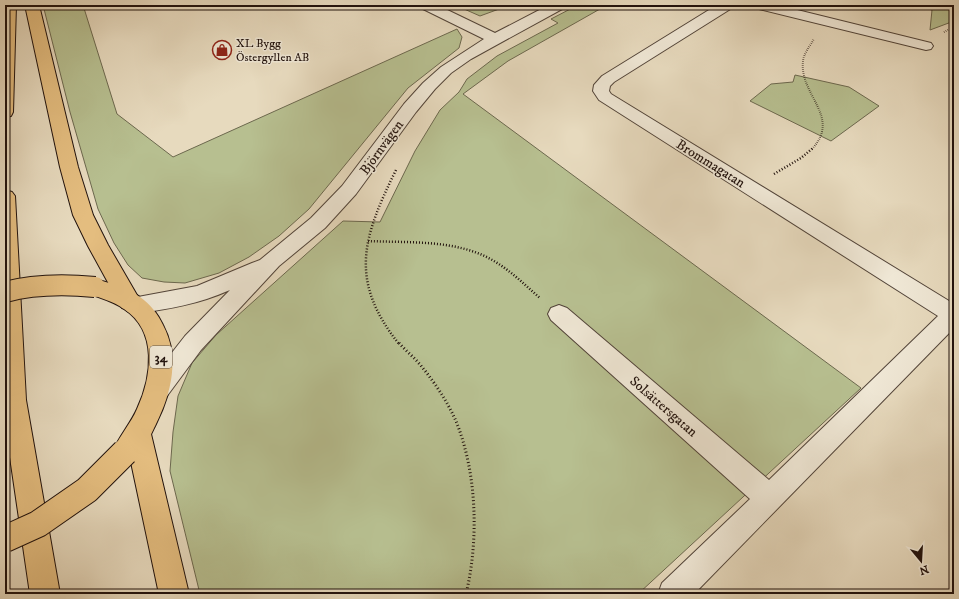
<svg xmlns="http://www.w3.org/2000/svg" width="959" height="599" font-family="'IM FELL DW Pica',serif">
<rect width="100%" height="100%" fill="#e7dabe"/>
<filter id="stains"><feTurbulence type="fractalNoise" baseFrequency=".005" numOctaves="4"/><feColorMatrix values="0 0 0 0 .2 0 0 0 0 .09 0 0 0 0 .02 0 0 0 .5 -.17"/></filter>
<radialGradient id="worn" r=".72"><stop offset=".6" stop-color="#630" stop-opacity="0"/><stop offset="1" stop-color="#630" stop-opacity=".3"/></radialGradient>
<!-- green -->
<path fill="#b7bf90" stroke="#6c684e" d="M43 5H83L117 114 173 157 457 29 462 37 459 48 408 88 309 209 279 236 249 257 219 273 185 283 164 282 142 278 128 265 114 243 98 209 70 112Z
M455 5H510L480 16Z
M578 5H607L508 61 463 94 861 388 638 594H200L170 471 173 432 178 396 192 363 216 335 343 221 380 222 415 151 440 110 459 92 467 79 497 56 558 23 551 19Z
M914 5H954V21L930 30 932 10Z
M795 75 849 87 879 106 831 141 750 101 771 84 793 82Z"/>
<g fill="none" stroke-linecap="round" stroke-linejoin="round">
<defs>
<path id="minor" d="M419 5H437L495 33 549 5H566L564 8 471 59 451 73 435 89 416 112 356 194 325 228 279 266 201 350 167 396 158 399 149 396 146 389 149 382 185 336 230 290C199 304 168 309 135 314L127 311 124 305 127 299 197 286 252 263 260 260 311 218 342 186 404 104 423 83 441 67 484 39 421 8Z
M717 5H734L732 8 614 82 610 86 609 91 611 94 954 304V328L694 594H658L662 583 750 499 551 320 548 314 551 308 559 305 567 308 769 480 938 316 599 100 593 91 594 85 602 76Z
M753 5H777L931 43 933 46 931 49 926 50 755 8Z"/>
<path id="major" d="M95 279C110 283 127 288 140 297 150 304 158 314 163 325 180 357 172 392 156 424 152 432 143 453 136 458 133 459 130 460 127 461L118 457 114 449C120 435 131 423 137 409 152 377 158 331 124 309 113 301 100 298 87 293L84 287 87 281Z"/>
<path id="highway" d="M5 5H16L13 112 11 116 5 117Z
M25 5H39L78 167 93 215 108 245 141 302 138 308 130 310 122 308 88 246 73 215 60 167Z
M5 190 12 192 15 196 26 400 60 594H30L5 423Z
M138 422 147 426 151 434 189 594H159L125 434 129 426Z"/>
</defs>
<!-- minor casing -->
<use href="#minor" stroke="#524439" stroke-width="2"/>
<!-- major casing -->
<use href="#major" stroke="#21120d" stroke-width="2"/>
<!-- highway casing -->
<use href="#highway" stroke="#21120d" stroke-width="2"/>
<!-- path-far2 -->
<path stroke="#21120d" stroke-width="2" stroke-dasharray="0.5 1.5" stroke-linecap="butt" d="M944 32 954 27
M812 149C842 117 799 95 803 61 804 53 810 46 814 39"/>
<!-- path-far1 -->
<path stroke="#21120d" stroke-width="2.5" stroke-dasharray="1 2" stroke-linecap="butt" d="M396 170C363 237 348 280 399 344
M774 174 801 158 813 148
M368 241C410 243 457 239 494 261 511 271 525 285 540 298"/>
<!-- path -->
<path stroke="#21120d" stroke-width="3" stroke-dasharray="1 2.5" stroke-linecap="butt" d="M399 343C406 351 415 358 422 367 435 383 447 401 456 421 477 473 479 540 466 594"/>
<!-- minor -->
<use href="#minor" fill="#efe7d5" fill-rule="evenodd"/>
<!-- major -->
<use href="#major" fill="#e4bd7f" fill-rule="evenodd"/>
<!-- highway -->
<use href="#highway" fill="#e4bd7f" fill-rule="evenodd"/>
<defs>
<path id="major-bridge-far1" d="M5 292C35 284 64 284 95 287"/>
<path id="major-bridge" d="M5 539 38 524 87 490 125 452"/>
</defs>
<!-- major-bridge-far1 casing -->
<use href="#major-bridge-far1" stroke="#21120d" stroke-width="22" stroke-linecap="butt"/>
<!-- major-bridge casing -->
<use href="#major-bridge" stroke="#21120d" stroke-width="28" stroke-linecap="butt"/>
<!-- major-bridge-far1 -->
<use href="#major-bridge-far1" stroke="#e4bd7f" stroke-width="20"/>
<!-- major-bridge -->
<use href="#major-bridge" stroke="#e4bd7f" stroke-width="26"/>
</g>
<!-- icons -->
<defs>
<symbol id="shop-ring" viewBox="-11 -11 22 22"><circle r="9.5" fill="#efe7d5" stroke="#8f2418" stroke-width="1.5"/><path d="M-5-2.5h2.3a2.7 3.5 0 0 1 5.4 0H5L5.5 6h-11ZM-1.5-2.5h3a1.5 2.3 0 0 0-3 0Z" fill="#8f2418"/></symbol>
</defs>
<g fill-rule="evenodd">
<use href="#shop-ring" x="211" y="39" width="22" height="22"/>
</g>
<g text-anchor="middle" stroke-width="3" stroke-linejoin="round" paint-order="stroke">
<!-- far-poi labels -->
<g font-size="12" fill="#21120d" stroke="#efe7d5" text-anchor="start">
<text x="236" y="47">XL Bygg<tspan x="236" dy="14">Östergyllen AB</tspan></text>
</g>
<!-- shield labels -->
<rect fill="#efe7d5" stroke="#5f5249" stroke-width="1" x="150" y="346" width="22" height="22" rx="3"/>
<g font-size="13" font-weight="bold" fill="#21120d">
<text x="161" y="362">34</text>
</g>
<!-- street labels -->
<g font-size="14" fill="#21120d" stroke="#efe7d5">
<text transform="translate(381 147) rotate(-54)" y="5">Björnvägen</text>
<text transform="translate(711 163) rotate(32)" y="5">Brommagatan</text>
<text transform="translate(664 406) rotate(41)" y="5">Solsättersgatan</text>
</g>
</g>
<!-- margin -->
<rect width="959" height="599" fill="none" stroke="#e7dabe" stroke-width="20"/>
<rect x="6" y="6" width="947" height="587" fill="none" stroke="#21120d" stroke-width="2"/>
<rect x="10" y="10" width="939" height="579" fill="none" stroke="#21120d"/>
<!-- north arrow -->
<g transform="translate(921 561) rotate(162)" stroke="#efe7d5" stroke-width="3" paint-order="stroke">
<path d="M0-3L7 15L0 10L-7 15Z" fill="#21120d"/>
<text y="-6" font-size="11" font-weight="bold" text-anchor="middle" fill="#21120d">N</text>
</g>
<rect width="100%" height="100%" filter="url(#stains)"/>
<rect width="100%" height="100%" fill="url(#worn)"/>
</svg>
